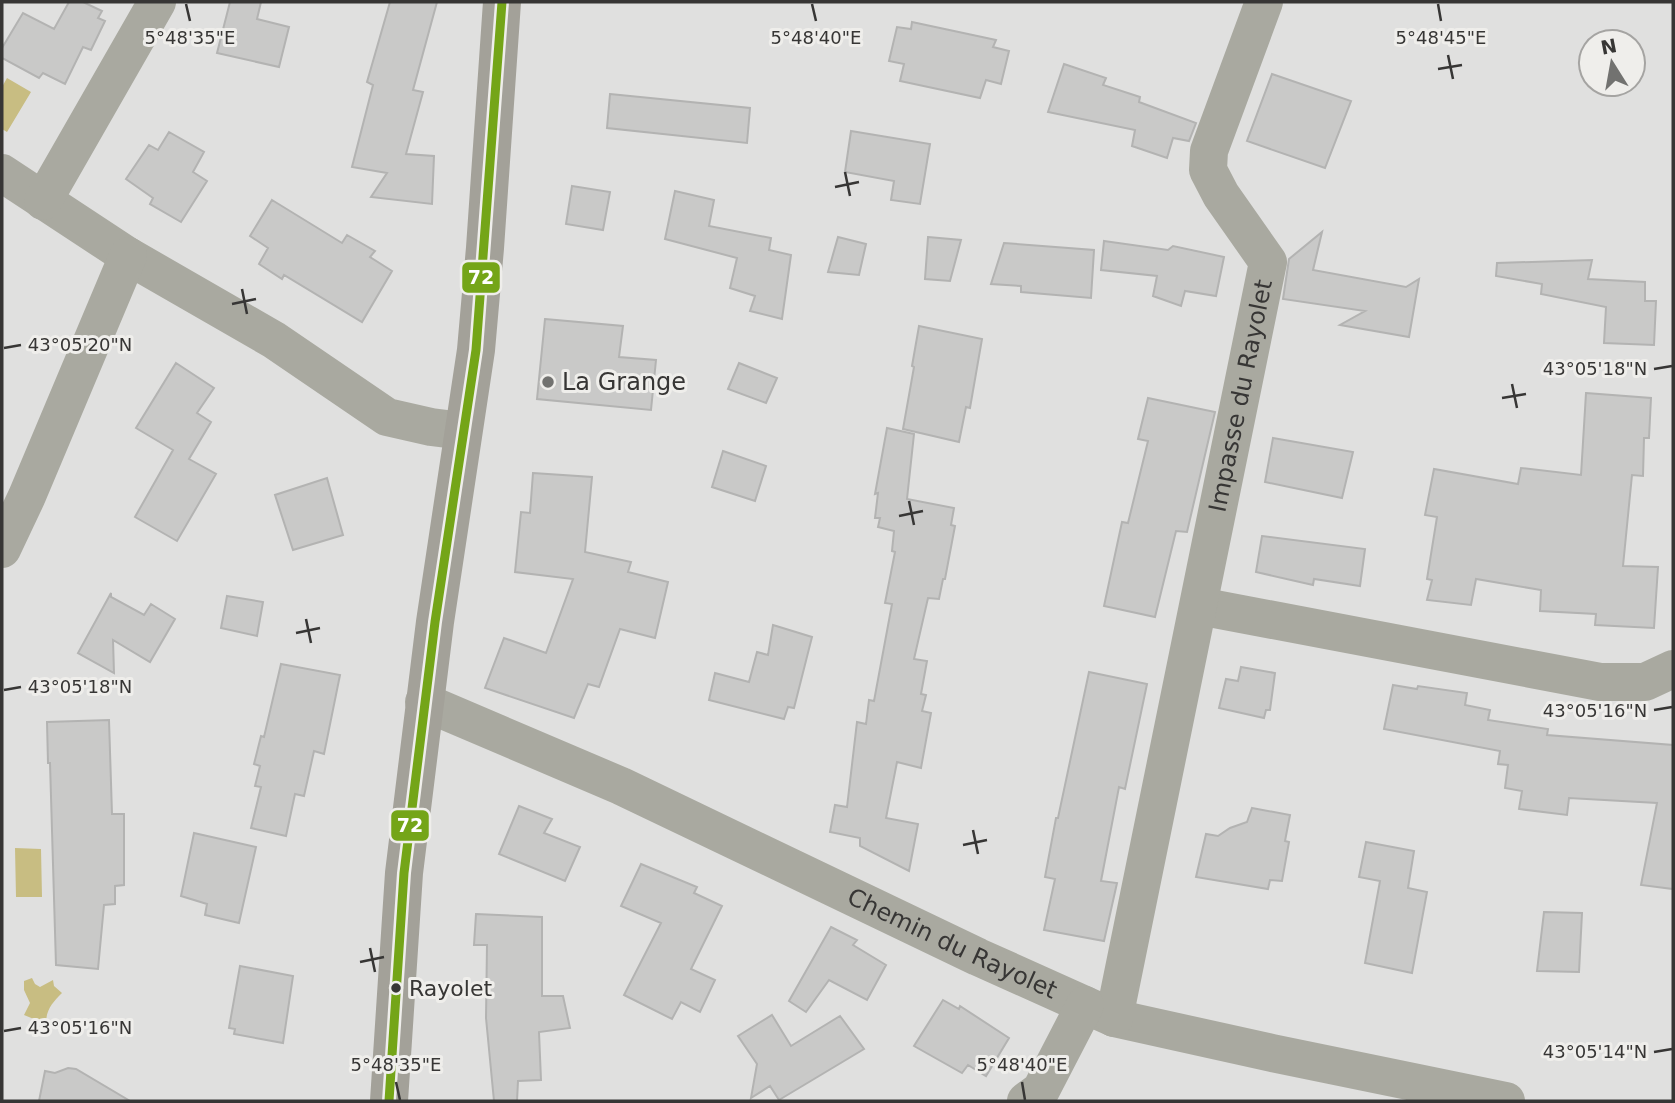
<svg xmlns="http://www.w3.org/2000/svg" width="1675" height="1103" font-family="'DejaVu Sans',sans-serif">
<rect width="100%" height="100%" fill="#e0e0df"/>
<!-- water -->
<path fill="#c8bd82" d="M7 78 31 92 7 132 2 129V87Z
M15 848 41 849 42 897H16Z
M32 978 35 984 40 987 53 980 54 986 62 993C52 1003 46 1010 46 1024L24 1015 30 1003 24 990V981Z"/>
<!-- building -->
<path fill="#c9c9c8" stroke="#b3b3b2" stroke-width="2" d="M69 2H83L102 11 98 18 105 21 91 50 83 47 65 84 43 73 39 78 2 58V48L23 13 54 29Z
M230 2H261L257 19 289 27 279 67 217 53Z
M390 2H437L413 90 423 92 406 154 434 156 432 204 371 197 387 173 352 167 373 85 367 82Z
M912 22 996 40 993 47 1009 51 1001 84 986 80 980 98 900 81 904 64 889 61 897 27 911 29Z
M1064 64 1106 78 1103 85 1140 97 1139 102 1196 123 1189 141 1173 138 1167 158 1132 146 1135 130 1048 112Z
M1272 74 1351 101 1325 168 1247 141Z
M610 94 750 108 747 143 607 128Z
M851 131 930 144 920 204 891 200 894 181 845 172Z
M169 132 204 152 193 172 207 181 181 222 150 204 153 198 126 179 149 145 158 150Z
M572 186 610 192 603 230 566 224Z
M675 191 714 200 709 226 771 238 769 250 791 255 782 319 750 311 755 296 730 288 737 258 665 239Z
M272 200 342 243 347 235 375 251 370 257 392 271 362 322 284 275 282 279 259 264 268 248 250 236Z
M1322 232 1313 270 1406 287 1419 279 1409 337 1340 325 1365 311 1283 299 1289 259Z
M838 237 866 244 859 275 828 272Z
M928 237 961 240 950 281 925 279Z
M1104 241 1168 250 1173 246 1224 257 1216 296 1185 291 1181 306 1153 296 1157 276 1101 270Z
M1004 243 1094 250 1091 298 1021 292V286L991 284Z
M1592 260 1588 279 1645 282V301H1656L1654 345 1604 343 1606 307 1541 294 1542 284 1496 276 1497 263Z
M545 319 623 326 619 357 656 360 651 410 537 399Z
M919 326 982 339 970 408 966 407 959 442 903 429 914 367 912 366Z
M176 363 214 388 197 413 211 422 189 459 216 474 177 541 135 517 173 450 136 428Z
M739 363 777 378 766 403 728 389Z
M1586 393 1651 398 1649 438H1644L1643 476 1632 475 1623 566 1658 567 1654 628 1595 625 1596 614 1540 611 1541 590 1476 579 1471 605 1427 600 1432 580 1427 579 1437 517 1425 515 1434 469 1518 484 1521 468 1581 475Z
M1148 398 1215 412 1187 532 1176 531 1155 617 1104 606 1122 522 1128 523 1148 441 1138 439Z
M887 428 914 434 907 499 954 508 951 525 955 526 945 579H943L939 599 928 598 914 659 927 661 921 694 926 695 922 711 931 713 921 768 897 762 886 818 918 824 909 871 860 846V838L830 832 835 805 847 807 857 722 866 724 869 700 874 701 892 604 885 603 895 552 892 551 894 531 878 527 880 518H875L878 493 875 494Z
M1273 438 1353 452 1342 498 1265 482Z
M723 451 766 466 755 501 712 487Z
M533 473 592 477 585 552 631 562 628 572 668 582 655 638 620 629 599 687 588 684 574 718 485 688 504 638 546 653 573 579 515 572 521 512 530 513Z
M327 478 343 535 293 550 275 495Z
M1262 536 1365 549 1360 586 1314 579 1313 585 1256 572Z
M111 593V597L144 615 151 604 175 619 150 662 113 640 114 673 78 653Z
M227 596 263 602 257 636 221 628Z
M773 625 812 637 794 708 788 707 784 719 709 700 715 673 749 682 757 652 768 655Z
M281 664 340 675 324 754 314 751 304 796 295 794 286 836 251 828 261 787 255 786 260 766 254 764 261 736 264 737Z
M1241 667 1275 673 1270 710H1266L1264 718 1219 708 1226 679 1238 681Z
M1089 672 1147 684 1125 789 1119 787 1101 881 1117 883 1104 941 1044 930 1055 879 1045 877 1056 818H1058Z
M1393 685 1417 689 1418 686 1467 693 1465 705 1490 710 1488 720 1548 729 1547 735 1673 745V889L1641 885 1657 803 1569 798 1567 815 1519 809 1522 791 1505 788 1508 765 1498 764 1500 751 1384 729Z
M109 720 112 814H124V885L115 886V904L104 905 98 969 56 965 50 763H48L47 722Z
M519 806 552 819 544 833 580 847 565 881 499 854Z
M1252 808 1290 815 1285 841 1289 842 1282 881 1270 880 1268 889 1196 877 1206 834 1218 836 1230 828 1247 822Z
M194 833 256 847 239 923 205 915 207 904 181 896Z
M1366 842 1414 851 1408 888 1427 892 1412 973 1365 963 1380 881 1359 877Z
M641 864 697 887 694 893 722 906 691 969 715 980 700 1012 681 1002 672 1019 624 995 661 923 621 906Z
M1544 912 1582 913 1579 972 1537 971Z
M476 914 542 917V996H563L570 1028 539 1032 541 1080 518 1081 517 1101H494L486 1018 487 945H474Z
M831 927 857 940 853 945 886 965 867 1000 829 980 806 1012 789 1001Z
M240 966 293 976 283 1043 234 1034 235 1029 229 1028Z
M943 1000 959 1009 960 1006 1009 1038 986 1076 968 1065 962 1073 914 1046Z
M772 1015 791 1046 840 1016 864 1049 779 1100 770 1086 751 1098 757 1064 738 1036Z
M68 1068 76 1069 130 1101H39L45 1071 55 1073Z"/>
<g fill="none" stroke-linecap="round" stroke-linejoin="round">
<!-- minor -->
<g stroke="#a9a9a0" stroke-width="38">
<path d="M2 173 128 256 274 340 387 417 431 427 463 431"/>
<path d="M43 201 157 2"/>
<path d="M2 549 27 496 128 256"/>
<path d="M1199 606 1600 682H1645L1673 669"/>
<path id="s1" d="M424 702 621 786 978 957 1114 1018 1272 1053 1506 1101"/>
<path id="s2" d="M1114 1018 1268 262 1221 195 1208 170 1209 151 1264 2"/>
<path d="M1026 1101 1041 1090 1085 1005"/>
</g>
<!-- major -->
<path stroke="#a3a199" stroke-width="38" d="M389 1101 404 873 435 622 476 350 485 248 502 2"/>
<defs>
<path id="bus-1" d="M389 1101 404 873 435 622 476 350 502 2"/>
</defs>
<!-- bus-1 casing -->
<use href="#bus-1" stroke="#efeeeb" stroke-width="14"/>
<!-- bus-1 -->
<use href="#bus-1" stroke="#74a518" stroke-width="9"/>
</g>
<!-- ticks -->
<path fill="none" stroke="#373635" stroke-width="2.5" d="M186 4 190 21M812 4 816 21M1438 4 1441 21M1448 55 1453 79M1438 69 1462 65M845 172 850 196M835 187 859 182M242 289 247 314M232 304 256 299M4 348 21 345M1654 369 1672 366M1512 384 1517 408M1502 398 1526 394M909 501 914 525M899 516 923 511M306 619 311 643M296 633 320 628M4 690 21 687M1654 710 1672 707M973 830 978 854M963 845 987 840M370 948 375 972M360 962 384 957M4 1031 21 1028M1654 1052 1672 1049M396 1082 400 1100M1022 1082 1025 1100"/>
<!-- markers -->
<circle fill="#727270" stroke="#efeeeb" stroke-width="2.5" cx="548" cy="382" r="7"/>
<circle fill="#373635" stroke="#efeeeb" stroke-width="2.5" cx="396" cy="988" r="6"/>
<g text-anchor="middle" stroke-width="6" stroke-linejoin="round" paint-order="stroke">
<!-- bus labels -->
<g font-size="22" fill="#373635" stroke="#efeeeb" text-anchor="start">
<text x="409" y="996">Rayolet</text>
</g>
<!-- poi labels -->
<g font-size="24" fill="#373635" stroke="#efeeeb" text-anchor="start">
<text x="562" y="390">La Grange</text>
</g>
<!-- street labels -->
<g font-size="24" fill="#373635" stroke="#efeeeb">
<text dy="8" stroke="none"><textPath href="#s2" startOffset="635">Impasse du Rayolet</textPath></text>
<text dy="8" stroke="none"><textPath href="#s1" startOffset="581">Chemin du Rayolet</textPath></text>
</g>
</g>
<g font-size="18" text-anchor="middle" fill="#373635" stroke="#efeeeb" stroke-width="6" stroke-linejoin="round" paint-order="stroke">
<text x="190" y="44">5°48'35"E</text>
<text x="816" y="44">5°48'40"E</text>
<text x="1441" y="44">5°48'45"E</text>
<text x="80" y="351">43°05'20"N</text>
<text x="1595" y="375">43°05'18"N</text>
<text x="80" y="693">43°05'18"N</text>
<text x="1595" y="717">43°05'16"N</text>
<text x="80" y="1034">43°05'16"N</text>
<text x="1595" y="1058">43°05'14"N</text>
<text x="396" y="1071">5°48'35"E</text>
<text x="1022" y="1071">5°48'40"E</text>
</g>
<g stroke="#efeeeb" stroke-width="2.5">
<rect x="461" y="261" width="40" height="33" rx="7" fill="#74a518"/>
<rect x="390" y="809" width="40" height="33" rx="7" fill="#74a518"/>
</g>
<g font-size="19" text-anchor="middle" font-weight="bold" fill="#fff">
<text x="481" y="284">72</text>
<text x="410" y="832">72</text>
</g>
<!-- border -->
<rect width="1675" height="1103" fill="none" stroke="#373635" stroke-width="7"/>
<!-- north arrow -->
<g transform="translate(1612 63) rotate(349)"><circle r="33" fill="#efeeeb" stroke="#a5a4a2" stroke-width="2"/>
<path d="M0-5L12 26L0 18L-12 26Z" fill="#727270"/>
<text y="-10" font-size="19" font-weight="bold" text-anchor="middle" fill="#373635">N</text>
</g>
</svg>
